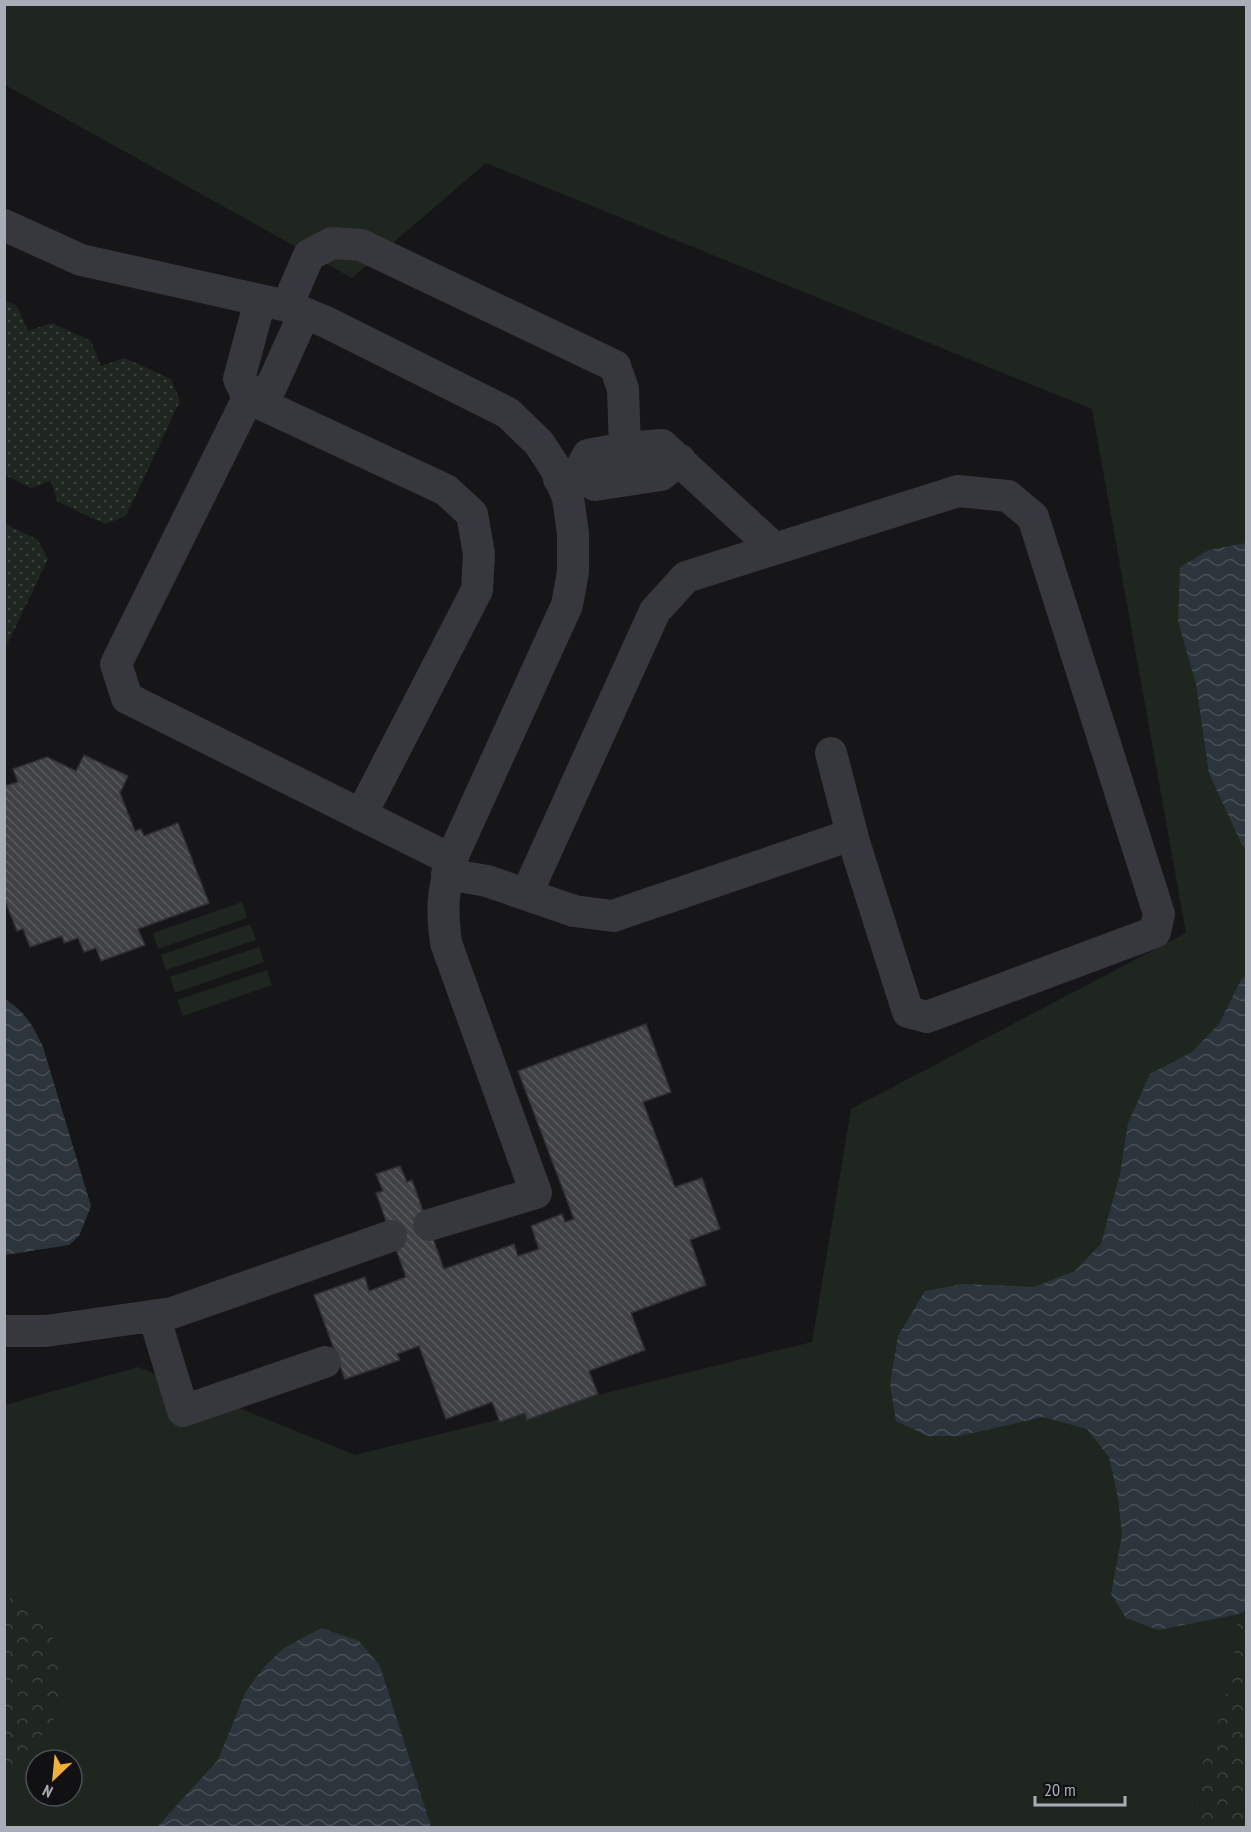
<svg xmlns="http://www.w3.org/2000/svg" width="1251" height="1832" font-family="'PT Sans Narrow',sans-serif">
<defs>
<pattern id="forest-crowns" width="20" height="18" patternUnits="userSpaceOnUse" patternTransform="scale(1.5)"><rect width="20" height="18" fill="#1e261f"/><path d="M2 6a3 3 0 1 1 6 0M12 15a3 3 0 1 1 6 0" fill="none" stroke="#3c433d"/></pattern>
<pattern id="park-dots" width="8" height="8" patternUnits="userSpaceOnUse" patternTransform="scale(1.5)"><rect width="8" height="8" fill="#1e261f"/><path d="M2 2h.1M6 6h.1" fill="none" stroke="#3c433d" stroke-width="1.8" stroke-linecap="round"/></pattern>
<pattern id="water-waves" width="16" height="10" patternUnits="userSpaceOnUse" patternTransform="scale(1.5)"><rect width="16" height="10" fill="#2c353c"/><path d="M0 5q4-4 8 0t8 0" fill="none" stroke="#485056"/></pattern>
<pattern id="building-back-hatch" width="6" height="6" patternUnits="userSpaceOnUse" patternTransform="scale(1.5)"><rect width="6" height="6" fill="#404145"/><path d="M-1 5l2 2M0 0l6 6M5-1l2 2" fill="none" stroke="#595a5e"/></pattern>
</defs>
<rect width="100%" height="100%" fill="#161618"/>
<!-- green -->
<path fill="#1e261f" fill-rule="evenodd" d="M5 5H1246V1827H5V1405L138 1367 355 1455 812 1342 851 1109 1186 933 1092 409 486 163 352 278 5 85ZM36 1760H72V1796H36Z
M242 902 247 918 158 949 153 933Z
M250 924 256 940 166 970 161 955Z
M259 947 264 962 175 993 170 977Z
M267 970 272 985 183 1016 177 1000Z"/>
<!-- forest -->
<path fill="url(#forest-crowns)" d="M11 1598 41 1607 63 1668 55 1717 5 1785 4 1604Z
M1246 1610V1827H1197V1779L1222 1711 1233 1668 1239 1614Z"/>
<!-- park -->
<path fill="url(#park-dots)" d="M4 300 17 306 28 331 52 323 91 341 101 366 125 358 171 379 180 401 126 516 105 524 57 501 51 481 31 488 5 475Z
M5 524 37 539 48 559 5 649Z"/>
<!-- water -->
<path fill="url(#water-waves)" d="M1246 543V848L1242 845 1209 773 1196 684 1178 621 1180 567 1209 550Z
M1246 976V1610L1239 1614 1158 1630 1126 1618 1111 1594 1122 1535 1118 1498 1109 1457 1087 1429 1043 1417 959 1436H928L896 1421 890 1384 898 1336 925 1291 963 1284 1034 1287 1075 1271 1101 1244 1120 1174 1128 1123 1150 1074 1192 1052 1219 1024 1241 980Z
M4 998C25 1012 33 1025 43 1047L91 1206 79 1236 69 1245 5 1255Z
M321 1628 359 1641 380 1666 431 1827H157L218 1760 246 1691 265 1666 284 1648Z"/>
<!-- building -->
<path fill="url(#building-back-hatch)" stroke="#303034" stroke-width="1.5" d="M84 755 128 776 120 793 135 831 141 829 144 836 178 823 209 903 138 929 145 945 101 961 96 948 84 952 78 938 64 943 62 936 30 947 23 929 17 931 4 898V786L18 782 13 769 47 757 76 771Z
M646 1024 671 1092 643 1102 675 1187 702 1178 720 1229 690 1240 706 1285 631 1313 645 1350 589 1371 598 1394 527 1420 525 1413 500 1422 492 1402 446 1419 419 1346 397 1354 400 1360 345 1379 314 1295 365 1277 369 1291 406 1277 376 1193 383 1191 376 1174 400 1166 407 1182 412 1180 444 1269 514 1244 518 1256 539 1249 531 1226 562 1214 565 1222 574 1219 518 1071Z"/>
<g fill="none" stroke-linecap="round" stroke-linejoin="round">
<!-- minor -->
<path stroke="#37383d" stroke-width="32" d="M4 225 81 260 287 306 326 322 508 413 539 443 556 469 568 498 573 533V572L567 605 455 851C443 887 441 905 446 943L536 1193 429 1225
M260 301 239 379 248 398 271 387 304 314
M287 306 309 255 332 243 361 245 615 366 623 389 625 448
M578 474 595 485 661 475 680 460
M559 479 578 474 588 455 625 448 662 445 775 549
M831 753 854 842
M361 815 477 590 479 554 472 514 446 490 248 398 116 664 127 698 452 860
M447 874 487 881 574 911 613 916 842 838 854 842 908 1012 927 1017 1155 932 1159 914 1033 517 1008 496 958 491 686 577 655 611 527 893
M154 1316 183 1411 325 1362
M4 1331H46L172 1313 391 1236"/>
</g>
<!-- border -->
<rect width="1251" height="1832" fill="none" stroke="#a8adb8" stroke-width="12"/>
<!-- north arrow -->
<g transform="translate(54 1778) rotate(206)"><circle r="28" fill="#111113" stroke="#4d4f55" stroke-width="1.5"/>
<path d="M0-4.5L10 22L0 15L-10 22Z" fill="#f2b134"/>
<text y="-9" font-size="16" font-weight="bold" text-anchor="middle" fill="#a8adb8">N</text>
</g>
<!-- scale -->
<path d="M1035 1796v9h90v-9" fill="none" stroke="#a8adb8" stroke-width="3"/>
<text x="1044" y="1796" font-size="18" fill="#a8adb8" stroke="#111113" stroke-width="4.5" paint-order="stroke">20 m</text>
</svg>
